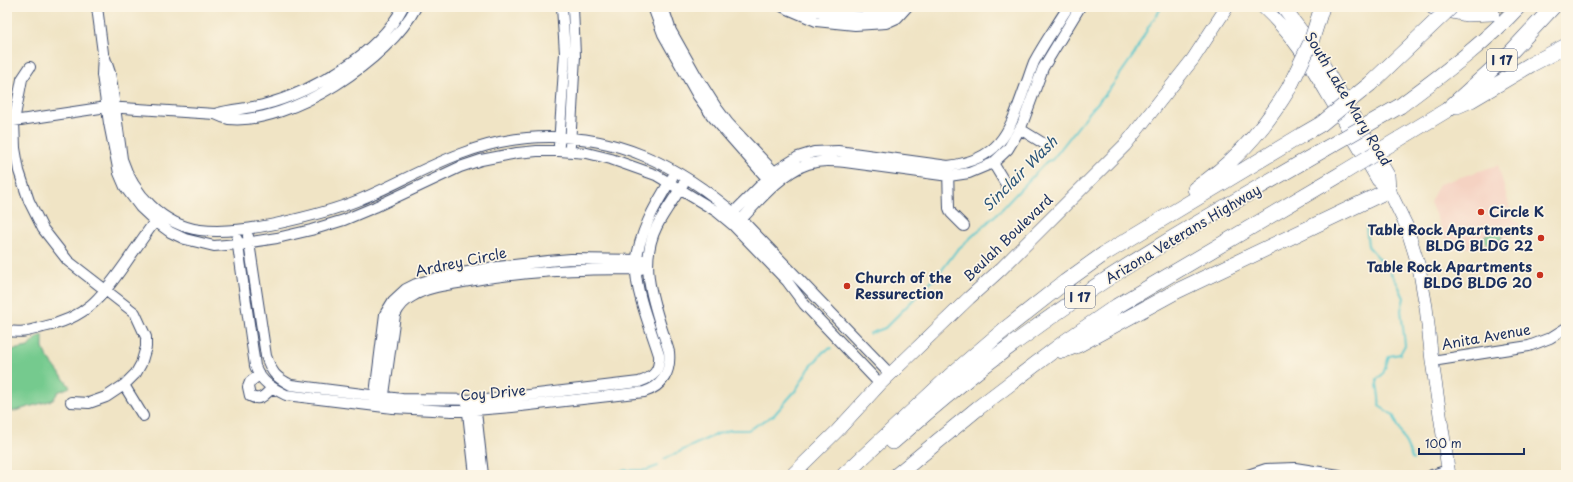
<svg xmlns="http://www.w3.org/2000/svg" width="1573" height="482" font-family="'Playpen Sans',sans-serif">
<rect width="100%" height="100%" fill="#fcf5e5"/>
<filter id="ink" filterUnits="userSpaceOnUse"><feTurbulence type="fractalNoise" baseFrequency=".025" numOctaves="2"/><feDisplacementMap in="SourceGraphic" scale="8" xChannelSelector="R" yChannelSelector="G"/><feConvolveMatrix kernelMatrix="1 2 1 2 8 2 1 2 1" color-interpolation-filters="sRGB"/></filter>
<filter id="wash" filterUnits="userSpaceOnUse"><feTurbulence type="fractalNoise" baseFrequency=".012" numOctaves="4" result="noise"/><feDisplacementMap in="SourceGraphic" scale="16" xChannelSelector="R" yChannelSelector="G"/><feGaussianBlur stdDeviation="0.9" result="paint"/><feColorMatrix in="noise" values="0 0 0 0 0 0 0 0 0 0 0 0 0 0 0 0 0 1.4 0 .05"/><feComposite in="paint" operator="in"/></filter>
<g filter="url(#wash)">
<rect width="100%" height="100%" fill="#f0e4c5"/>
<!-- built -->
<path fill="#f5d2c2" d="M1498 165 1513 219 1522 225 1516 234 1492 245 1472 248 1448 246 1430 202 1439 184Z"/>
<!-- green -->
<path fill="#74ca8e" stroke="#487c76" d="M1498 231H1501L1502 237 1501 240 1489 244 1485 242V235Z
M43 335V348L46 355 70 387 58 392 53 400 11 412 7 376V351L28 347 37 337Z"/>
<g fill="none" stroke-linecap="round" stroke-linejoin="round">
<!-- stream -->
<path stroke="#59c7cd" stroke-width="2" d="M1366 226 1368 246 1386 266 1397 283 1404 298 1401 310 1405 345 1400 354 1389 356 1383 374 1377 379C1376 388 1381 398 1379 406L1393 415 1413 460
M869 334 885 328 939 274 956 251 1000 211 1047 161 1052 160 1088 114 1112 86 1135 53 1149 26 1162 7
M664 459 715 435 730 430H748L774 415 796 390 808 370 823 352 831 348
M614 475 625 470H647L658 466"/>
</g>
</g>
<g filter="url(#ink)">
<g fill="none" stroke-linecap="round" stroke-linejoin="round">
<!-- highway-tunnel -->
<path stroke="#c5c0b0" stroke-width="15" stroke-dasharray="15 8" stroke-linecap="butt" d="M1492 13 1515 7"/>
<defs>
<path id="minor" d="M97 7 103 53 102 75 109 123 119 173 125 187 140 207 155 221 170 232 185 239 214 246 238 244 277 238 311 230 344 220 375 207 460 167 481 160 517 153 537 151H559L587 153 611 159 656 175 716 211 734 226 787 281 804 304 880 384
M653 7 663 34 698 96 712 116 771 183
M663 7 671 31 697 77 716 107 728 123 779 177
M783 7 816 21 855 25 886 23 897 18 907 7
M805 7C825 14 881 24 896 7
M105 58 110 73 112 85 122 159C133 193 162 225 200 230 225 233 251 229 275 224 303 218 332 211 359 200 393 186 425 167 460 154 481 146 504 140 527 138 613 131 678 164 741 219L890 374
M30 67 22 79 14 121 15 148 19 171 29 201 43 229 68 261 135 313 146 337V347L141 364 136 373 124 385 106 397 89 403 71 402
M215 114C231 109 247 109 263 105 313 92 378 54 403 7
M7 122 107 107 215 114C219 116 224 118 229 119 290 125 389 60 416 7
M1020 129 1046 145
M559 145 565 53 562 7
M570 146 575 56 573 7
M993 163 1007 186
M948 170 949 208 951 213 964 226
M729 217 774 172 798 157 814 152 838 151 948 166C1006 159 1010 126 1028 79 1030 73 1032 67 1034 62 1044 43 1057 25 1068 7
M737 224C756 204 782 172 808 164 821 160 833 161 845 162L949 176 969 173 993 163 1008 149 1014 139 1022 125 1043 68 1080 7
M248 236 266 356C272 373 275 377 291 385L402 399 486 400 639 382C654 377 660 371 659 355 652 332 635 291 636 268 637 236 655 205 672 178
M237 239 255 366C261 382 272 388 286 395L393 408 452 411 475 410 512 407 644 392C663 386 671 372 669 352 657 311 636 267 657 226 664 212 675 198 683 184
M7 331C23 333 28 331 43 327 86 318 101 298 125 264 136 248 147 232 158 217
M1432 361 1529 346 1550 338 1566 328
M259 375 250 382 248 387 250 396C260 402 265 395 272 388
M124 385 143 416
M374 402 385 314 393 301 406 289 416 284 436 278 489 268 548 261 571 259 643 260
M383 402 395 315C399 307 405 300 413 296 427 287 447 285 463 282 524 271 579 269 641 269
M475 403 483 475
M467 404 475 475
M1248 475 1266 469 1295 468 1339 475
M1432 475 1448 470"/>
<path id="major" d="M1263 7C1294 36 1309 62 1330 98 1346 125 1362 152 1378 180L1389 190
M1283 7 1310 42 1388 175 1389 190 1406 225 1419 267 1426 307 1432 361 1449 475
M792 475 837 431 880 384 969 298 1001 269 1125 145 1193 59 1227 7"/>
<path id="highway" d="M1433 7 1466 14 1492 13
M1400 106C1441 75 1483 45 1518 7
M1457 106 1471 100 1530 65 1566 46
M1399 139 1447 110 1511 52 1553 7
M1195 189C1234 163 1265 128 1289 88
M1062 351 1078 345 1177 291 1389 190
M893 442C936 404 980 367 1027 334 1121 265 1223 208 1325 149
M844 475 950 376 1004 330 1065 282 1104 254 1302 135
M897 475 978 408 1066 341 1117 306 1341 174"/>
</defs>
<!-- minor casing -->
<use href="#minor" stroke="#3b4a6d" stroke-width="12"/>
<!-- major casing -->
<use href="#major" stroke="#3b4a6d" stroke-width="14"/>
<!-- highway casing -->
<use href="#highway" stroke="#3b4a6d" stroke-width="16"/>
<!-- minor -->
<use href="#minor" stroke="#fff" stroke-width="10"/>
<!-- major -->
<use href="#major" stroke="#fff" stroke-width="13"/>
<!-- highway -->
<use href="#highway" stroke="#fff" stroke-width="15"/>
<defs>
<path id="highway-bridge" d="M1289 88 1311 42 1322 7
M1302 135 1321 124 1370 84 1451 7
M1325 149 1400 106
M1341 174 1399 139"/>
</defs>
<!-- highway-bridge casing -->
<use href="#highway-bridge" stroke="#3b4a6d" stroke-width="16" stroke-linecap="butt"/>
<!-- highway-bridge -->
<use href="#highway-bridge" stroke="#fff" stroke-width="15"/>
</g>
</g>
<!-- markers -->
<g fill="#c8321e" stroke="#fcf5e5" stroke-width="1.5">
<circle cx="1481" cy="212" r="4"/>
<circle cx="1541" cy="238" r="4"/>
<circle cx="1540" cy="275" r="4"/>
<circle cx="847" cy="286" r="4"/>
</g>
<g text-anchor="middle" stroke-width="3.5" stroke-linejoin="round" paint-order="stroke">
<!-- shield labels -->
<g fill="#fcf5e5" stroke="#5e6a86" stroke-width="1">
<rect x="1487" y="49" width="30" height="22" rx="3"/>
<rect x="1065" y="286" width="30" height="22" rx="3"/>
</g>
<g font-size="13" font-weight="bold" fill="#1b2f5e">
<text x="1502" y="65">I 17</text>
<text x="1080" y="302">I 17</text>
</g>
<!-- street labels -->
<g font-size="14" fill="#1b2f5e" stroke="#fcf5e5">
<text transform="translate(1348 99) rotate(59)" y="5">South Lake Mary Road</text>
<text transform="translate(1183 234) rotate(-31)" y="5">Arizona Veterans Highway</text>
<text transform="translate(1008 238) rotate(-44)" y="5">Beulah Boulevard</text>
<text transform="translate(461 262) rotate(-12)" y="5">Ardrey Circle</text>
<text transform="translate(1486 337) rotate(-10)" y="5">Anita Avenue</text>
<text transform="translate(493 393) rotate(-5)" y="5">Coy Drive</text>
</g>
<!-- poi labels -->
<g font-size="14" font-weight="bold" fill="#1b2f5e" stroke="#fcf5e5" text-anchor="start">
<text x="1489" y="217">Circle K</text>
<text x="1533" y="235" text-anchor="end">Table Rock Apartments<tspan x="1533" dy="16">BLDG BLDG 22</tspan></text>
<text x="1532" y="272" text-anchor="end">Table Rock Apartments<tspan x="1532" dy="16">BLDG BLDG 20</tspan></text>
<text x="855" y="283">Church of the<tspan x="855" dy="16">Ressurection</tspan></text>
</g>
<!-- water labels -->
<g font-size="15" font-style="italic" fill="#2a557a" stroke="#fcf5e5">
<text transform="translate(1020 174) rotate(-45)" y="5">Sinclair Wash</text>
</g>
</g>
<!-- margin -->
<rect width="1573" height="482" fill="none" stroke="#fcf5e5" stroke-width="24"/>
<!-- scale -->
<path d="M1419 448v6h105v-6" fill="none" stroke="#1b2f5e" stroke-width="2"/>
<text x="1425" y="448" font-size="12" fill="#1b2f5e" stroke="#fcf5e5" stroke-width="3" paint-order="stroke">100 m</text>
</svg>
